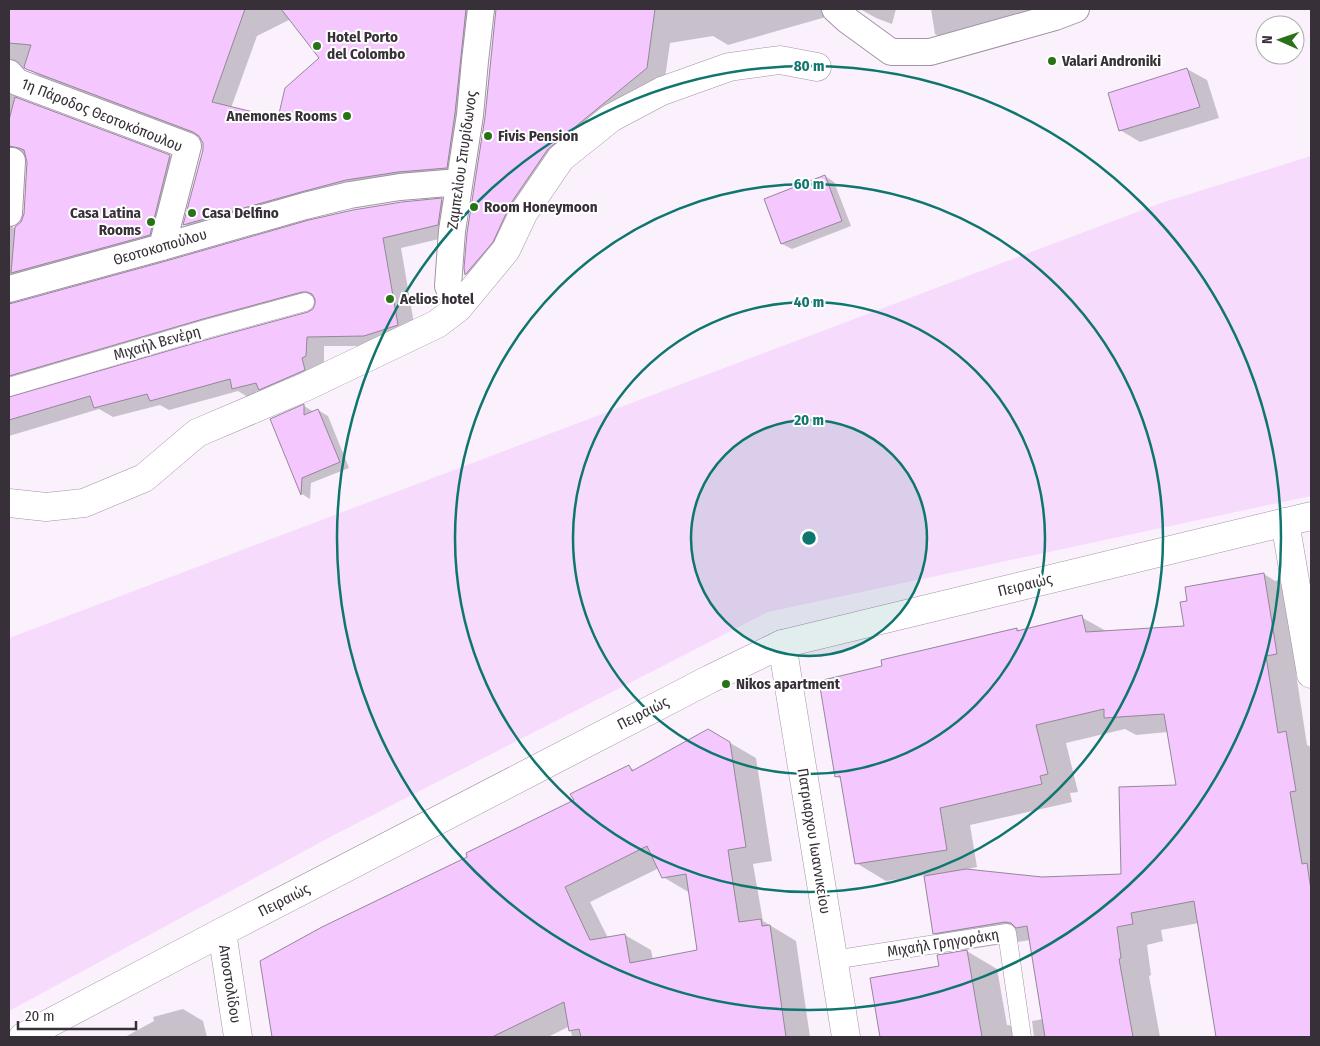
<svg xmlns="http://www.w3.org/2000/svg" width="1320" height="1046" font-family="'Fira Sans Condensed',sans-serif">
<rect width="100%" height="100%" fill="#fbf1fd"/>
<!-- green -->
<path fill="#f7dbfd" d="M1311 156V496L768 612 334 835 9 1011V638L1161 203Z"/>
<!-- shadow -->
<path fill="#0003" fill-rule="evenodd" d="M9 9H489L465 178 202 235 185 225 204 150V142L201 137 45 79 26 68 18 72 16 95 21 101 170 156 188 167 168 245 13 295 12 305 442 200 460 210 456 235 401 248 416 335 383 346H324V366L251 399 238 391 169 410 160 405 113 417 99 409 9 436ZM291 19 321 58 279 119 231 108 257 36ZM27 156 28 162 25 215 23 221 17 227 13 228 12 223 20 158ZM316 303 314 310 308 313 17 397V395L20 389 222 329Z
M497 9H842L840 13 728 45 713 36 670 43 665 78 566 159 484 284 466 274V268L486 117Z
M860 9H896L892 24 876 18Z
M931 9H1081L954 45 935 34Z
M1187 69 1207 80 1219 118 1140 142 1120 130Z
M825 176 834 182 851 226 792 249 782 244 765 200Z
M304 406 314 412 318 410 328 416 349 468 311 483 310 499 302 494 272 419Z
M1264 574 1275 581 1279 580 1309 597 1307 671 1296 673 1307 745 1311 747V1037H1217L1199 923 1161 930 1163 941 1147 945 1151 975 1149 976 1160 1037H1034L1032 1021 1043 1019 1030 940 965 950 997 969 1007 1025H1009L1030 1037H881L872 979 940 967 967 951 935 933 925 875 886 881 856 863 842 780 836 776 884 667 1017 629 1020 631 1081 617 1108 632 1186 628 1188 602 1186 588ZM1125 729 1136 735 1168 732 1177 786 1122 876 1042 878 963 870 977 867 970 825 1072 802 1070 793 1078 792 1066 743Z
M708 730 756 758 772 861 753 864 763 921 796 941 810 1037H572L570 1026 548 1037H273L262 962 469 858 575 800 629 767 636 771ZM659 868 663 877 690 893 699 951 653 960 651 950 625 935 608 938 590 902Z
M183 1009 203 1021 207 1037H125L154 1021 153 1017Z"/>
<!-- building -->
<path fill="#f5c7ff" stroke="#958699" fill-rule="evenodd" d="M9 9H245L212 102 278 118 285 88 319 58 281 9H466L455 113 447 168 398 172 346 180 301 192 183 225 203 150V143L199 136 193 132 26 69 24 67 31 45 9 43Z
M496 9H655L647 68 548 149 511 203 493 242 465 275 464 268 467 233 485 117Z
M1187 68 1200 107 1119 131 1108 93Z
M15 97 170 155 150 235 11 273 15 227 21 222 24 214 27 162 24 150 19 148 9 146V120Z
M825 175 842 221 781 244 764 199Z
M442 198 438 225 383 238 398 325 364 336 307 337 306 356 302 358 305 370 259 390 256 383 232 389 230 379 150 401 147 394 94 408 90 396 9 420V397L209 339 308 312 313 309 315 304V299L312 294 307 292H302L203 319 9 376V304L13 303 166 261 309 220 353 210 402 202Z
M304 404V415L318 409 340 462 302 478 301 495 270 419Z
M1264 573 1277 654 1266 656 1278 733 1286 731 1296 791 1290 792 1302 864 1307 863 1311 890V1037H1216L1194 901 1131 913 1133 924 1117 927 1121 958 1119 959 1133 1037H1045L1027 926 1016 928 1011 923 1005 922 933 934 924 876 966 869 1042 877 1121 874 1119 787 1176 785 1164 714 1104 718V709L1036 725 1048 774 1040 776 1042 784 940 808 947 850 855 864 840 776 835 777 819 681 882 666 881 660 1017 628V631L1082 615 1086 632 1184 626 1180 602 1187 601 1185 587Z
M708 729 730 742 746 847 728 850 739 922 761 919 762 926 770 925 786 1037H581L579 1029 569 1031 564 1002 492 1037H272L260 961 322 927 467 857 466 853 574 800 570 794 629 765 632 771ZM647 846 662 878 686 874 697 950 630 963 625 934 590 940 565 887Z
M967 950 982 1037H880L870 978 939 966 937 955Z"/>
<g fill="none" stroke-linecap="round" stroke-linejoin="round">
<defs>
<path id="service" d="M9 387 206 329 305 302
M833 960 1007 933 1022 1037"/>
<path id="pedestrian" d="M835 9 847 20 891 52H930L1055 17 1076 9
M9 73 17 82 188 146 162 247
M9 161H12L9 213
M9 289 162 247 305 206 350 195 400 187 459 182
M458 308 448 286 452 231 470 115 475 61 481 9"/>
<path id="minor" d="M9 503 46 507 84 503 144 478 197 433 305 387 437 324 458 308 506 250 524 212 561 158 611 118 662 91 729 67 780 60 817 67
M1285 522 1311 674
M782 644 846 1037
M222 932 238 1037"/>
<path id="tertiary" d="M23 1037 222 932 710 679 782 644 1311 516"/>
</defs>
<!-- service casing -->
<use href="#service" stroke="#a293a5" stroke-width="19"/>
<!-- pedestrian casing -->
<use href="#pedestrian" stroke="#a293a5" stroke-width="28"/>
<!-- minor casing -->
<use href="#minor" stroke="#a293a5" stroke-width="29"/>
<!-- tertiary casing -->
<use href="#tertiary" stroke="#a293a5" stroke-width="29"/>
<!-- service -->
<use href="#service" stroke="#fff" stroke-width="18"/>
<!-- pedestrian -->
<use href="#pedestrian" stroke="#fff" stroke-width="26"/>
<!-- minor -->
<use href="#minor" stroke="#fff" stroke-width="28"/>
<!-- tertiary -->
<use href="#tertiary" stroke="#fff" stroke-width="28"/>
</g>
<!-- distance rings -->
<circle cx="809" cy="538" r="118" fill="#0f766e" fill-opacity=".12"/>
<g fill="none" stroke="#0f766e" stroke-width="2.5">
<circle cx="809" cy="538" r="118"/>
<circle cx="809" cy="538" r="236"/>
<circle cx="809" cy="538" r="354"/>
<circle cx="809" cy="538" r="472"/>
</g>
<!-- markers -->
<g fill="#287317" stroke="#fff" stroke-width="2">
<circle cx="317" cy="46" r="5"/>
<circle cx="1052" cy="61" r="5"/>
<circle cx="347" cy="116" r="5"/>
<circle cx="488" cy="136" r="5"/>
<circle cx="474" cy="207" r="5"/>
<circle cx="192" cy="213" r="5"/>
<circle cx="151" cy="222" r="5"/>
<circle cx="390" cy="299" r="5"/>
<circle cx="726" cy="684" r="5"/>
</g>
<g text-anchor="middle" stroke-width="4" stroke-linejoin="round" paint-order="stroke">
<!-- poi labels -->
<g font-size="15" font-weight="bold" fill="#373038" stroke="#fff" text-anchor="start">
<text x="327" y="42">Hotel Porto<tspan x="327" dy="17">del Colombo</tspan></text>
<text x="1062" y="66">Valari Androniki</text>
<text x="337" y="121" text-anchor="end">Anemones Rooms</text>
<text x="498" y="141">Fivis Pension</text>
<text x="484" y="212">Room Honeymoon</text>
<text x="141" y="218" text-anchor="end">Casa Latina<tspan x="141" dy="17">Rooms</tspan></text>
<text x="202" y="218">Casa Delfino</text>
<text x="400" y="304">Aelios hotel</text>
<text x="736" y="689">Nikos apartment</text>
</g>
<!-- street labels -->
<g font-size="15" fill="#373038" stroke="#fff">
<text transform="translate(102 115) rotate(22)" y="5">1η Πάροδος Θεοτοκόπουλου</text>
<text transform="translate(462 160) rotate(-82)" y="5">Ζαμπελίου Σπυρίδωνος</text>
<text transform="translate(160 247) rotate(-16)" y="5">Θεοτοκοπούλου</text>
<text transform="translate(157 343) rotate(-16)" y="5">Μιχαήλ Βενέρη</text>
<text transform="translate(1025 585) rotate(-14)" y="5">Πειραιώς</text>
<text transform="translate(643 713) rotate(-27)" y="5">Πειραιώς</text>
<text transform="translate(814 841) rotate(81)" y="5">Πατριαρχου Ιωαννικείου</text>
<text transform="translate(284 900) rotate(-27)" y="5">Πειραιώς</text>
<text transform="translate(943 943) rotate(-9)" y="5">Μιχαήλ Γρηγοράκη</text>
<text transform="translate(230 984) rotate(81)" y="5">Αποστολίδου</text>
</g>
</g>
<circle cx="809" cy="538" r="8" fill="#0f766e" stroke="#fff" stroke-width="2.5"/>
<g font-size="15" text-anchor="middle" font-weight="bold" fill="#0f766e" stroke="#fff" stroke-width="4" stroke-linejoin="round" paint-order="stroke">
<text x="809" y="71">80 m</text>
<text x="809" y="189">60 m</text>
<text x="809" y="307">40 m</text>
<text x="809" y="425">20 m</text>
</g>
<!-- border -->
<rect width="1320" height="1046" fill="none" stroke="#373038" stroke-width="20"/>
<!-- north arrow -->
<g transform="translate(1280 40) rotate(272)"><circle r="24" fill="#ffffff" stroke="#afacaf"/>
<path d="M0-4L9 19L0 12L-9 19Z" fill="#287317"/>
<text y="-8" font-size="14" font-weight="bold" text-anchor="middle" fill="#373038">N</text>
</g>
<!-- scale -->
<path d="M18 1021v8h118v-8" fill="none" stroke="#373038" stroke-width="2.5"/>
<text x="25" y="1021" font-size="15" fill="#373038" stroke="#ffffff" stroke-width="4" paint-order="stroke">20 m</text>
</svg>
